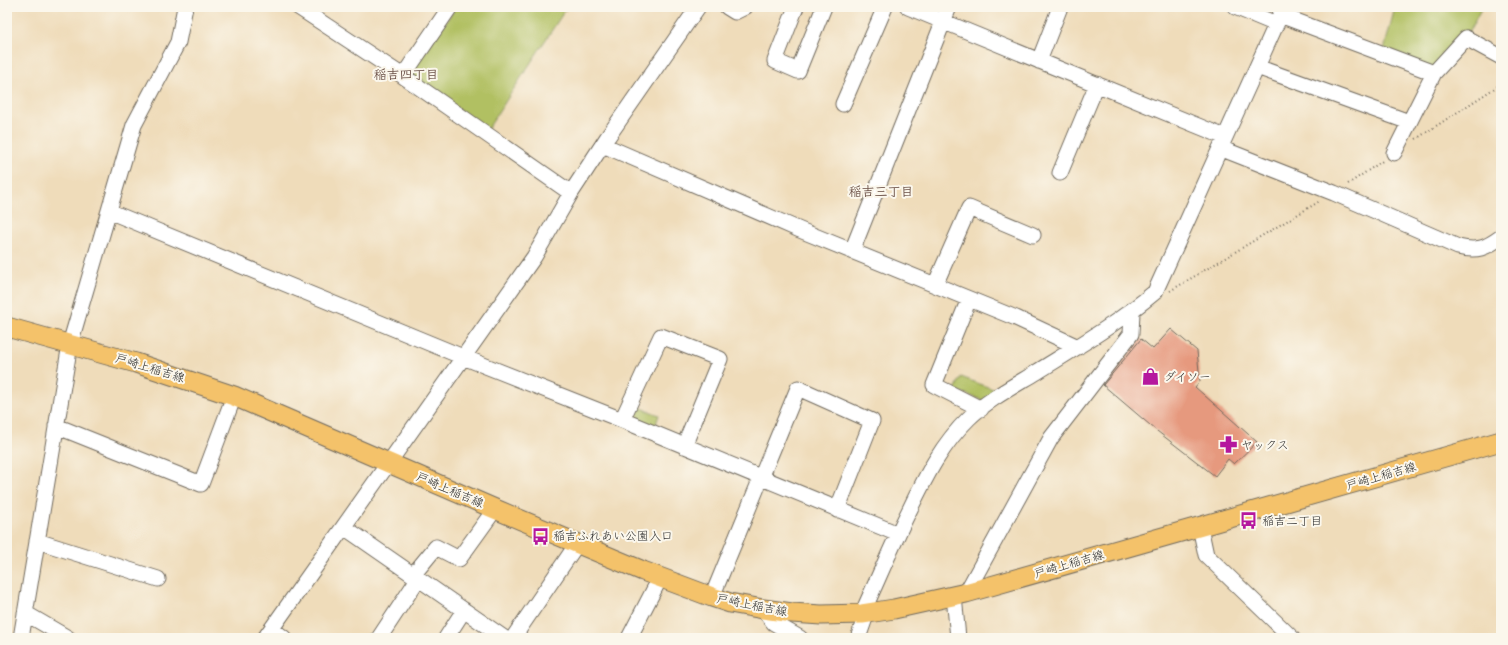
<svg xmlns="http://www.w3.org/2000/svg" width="1508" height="645" font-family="'Playpen Sans','Klee One',sans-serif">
<rect width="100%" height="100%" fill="#fbf7ec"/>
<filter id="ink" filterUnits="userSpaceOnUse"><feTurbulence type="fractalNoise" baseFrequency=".025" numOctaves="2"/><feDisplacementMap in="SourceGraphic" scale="8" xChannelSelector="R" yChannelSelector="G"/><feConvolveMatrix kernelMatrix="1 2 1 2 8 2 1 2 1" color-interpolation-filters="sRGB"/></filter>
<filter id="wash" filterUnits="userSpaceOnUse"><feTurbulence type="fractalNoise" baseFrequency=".012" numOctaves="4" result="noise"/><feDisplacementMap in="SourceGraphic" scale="16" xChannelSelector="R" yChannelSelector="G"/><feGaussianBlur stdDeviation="0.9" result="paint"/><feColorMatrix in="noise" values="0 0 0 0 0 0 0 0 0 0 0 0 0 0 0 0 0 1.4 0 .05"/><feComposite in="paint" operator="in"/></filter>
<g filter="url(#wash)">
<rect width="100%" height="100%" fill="#efdcba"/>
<!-- green -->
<path fill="#b1c062" stroke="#6e7646" d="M456 7H567L487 130 409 74Z
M1395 7H1482L1466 38 1434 73 1383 54Z
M961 377 1001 392 987 402 955 390Z
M634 405 659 415 654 430 629 420Z"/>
<g id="blocks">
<!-- building -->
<path fill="#e6997e" d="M1171 329 1197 351 1200 381 1195 387 1257 442 1234 464 1228 459 1215 476 1157 431 1103 385 1141 339 1153 349Z"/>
</g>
</g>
<g filter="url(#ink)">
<use href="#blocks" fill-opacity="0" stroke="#70695d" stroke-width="1"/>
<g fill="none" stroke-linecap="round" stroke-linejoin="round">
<defs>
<path id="minor" d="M298 7 403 76 571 193
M727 7 735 12 745 7
M796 7 775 61 798 71 824 7
M908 7 1225 137
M1235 7 1276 24
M1280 15 1434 73
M1039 61 1060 7
M1257 67 1409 122
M403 76 450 7
M843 104 885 7
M603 145 800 230 1016 318 1078 347
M1220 148 1334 193 1458 247C1477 252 1486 248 1501 237
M1394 153 1434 73 1466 38 1501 57
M1060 173 1097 84
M107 218 111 212 463 357 622 420 898 534
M852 251 949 7
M935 285 969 208 1033 235
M969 299 934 385 981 409
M622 420 661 336 720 359 684 446
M56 426 201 484 234 396
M344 527 504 638
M1200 527 1206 555 1292 638
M37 541 158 579
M413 575 436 547 459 559 495 509
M966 593 1051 438 1131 334 1132 312
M954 596 958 638
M712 597 798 388 872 421 837 510
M763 609 774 623 800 638
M25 613 68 638
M272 629 284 638
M21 638 70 344 134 125 178 42 185 7
M265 638 534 257 571 193 607 138 698 7
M379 638 418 579
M446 638 464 610
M513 638 577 544
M629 638 660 578
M858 638 864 621 862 614C878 579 893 543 910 509 926 476 942 444 969 418 989 399 1014 386 1037 372 1077 347 1118 323 1155 292L1284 7"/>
<path id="major" d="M7 327 136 363 234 396 495 509 643 571 712 597 730 603 763 609 792 613 821 615 862 614 894 609 966 593 1501 441"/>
</defs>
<!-- minor casing -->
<use href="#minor" stroke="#70695d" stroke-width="17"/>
<!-- major casing -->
<use href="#major" stroke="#70695d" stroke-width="21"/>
<!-- path -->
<path stroke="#70695d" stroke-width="2" stroke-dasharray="1 3" stroke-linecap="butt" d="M1416 139 1501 84
M1348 184 1384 160
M1170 291 1320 201"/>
<!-- minor -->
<use href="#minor" stroke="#fff" stroke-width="15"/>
<!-- major -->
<use href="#major" stroke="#f4c26a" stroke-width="19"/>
</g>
</g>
<!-- icons -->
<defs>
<symbol id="shop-bare" viewBox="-9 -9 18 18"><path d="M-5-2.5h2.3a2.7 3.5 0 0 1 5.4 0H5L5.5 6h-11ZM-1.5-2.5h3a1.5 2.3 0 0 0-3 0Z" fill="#b5179e" stroke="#fbf7ec" stroke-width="2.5" paint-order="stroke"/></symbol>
<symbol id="pharmacy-bare" viewBox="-9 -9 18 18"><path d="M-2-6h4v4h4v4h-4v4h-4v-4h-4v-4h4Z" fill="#b5179e" stroke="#fbf7ec" stroke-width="2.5" paint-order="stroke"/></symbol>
<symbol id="bus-bare" viewBox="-9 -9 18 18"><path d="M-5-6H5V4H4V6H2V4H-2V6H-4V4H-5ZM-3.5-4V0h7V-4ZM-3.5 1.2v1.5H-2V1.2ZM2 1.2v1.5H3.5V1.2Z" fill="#b5179e" stroke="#fbf7ec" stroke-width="2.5" paint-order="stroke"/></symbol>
</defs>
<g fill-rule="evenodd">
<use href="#shop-bare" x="1138" y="364" width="25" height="25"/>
<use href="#pharmacy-bare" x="1216" y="432" width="25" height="25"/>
<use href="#bus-bare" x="1236" y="508" width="25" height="25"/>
<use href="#bus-bare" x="528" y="524" width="25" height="25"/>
</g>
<g text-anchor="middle" stroke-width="4" stroke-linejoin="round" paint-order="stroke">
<!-- street labels -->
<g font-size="12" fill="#2b2b2b" stroke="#fbf7ec">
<text transform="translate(150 368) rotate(17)" y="4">戸崎上稲吉線</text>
<text transform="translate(1381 476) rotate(-16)" y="4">戸崎上稲吉線</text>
<text transform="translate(450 490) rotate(23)" y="4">戸崎上稲吉線</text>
<text transform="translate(1069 564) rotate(-16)" y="4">戸崎上稲吉線</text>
<text transform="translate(752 605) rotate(11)" y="4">戸崎上稲吉線</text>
</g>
<!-- poi labels -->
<g font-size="12" fill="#2b2b2b" stroke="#fbf7ec" text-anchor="start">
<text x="1164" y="381">ダイソー</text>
<text x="1241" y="449">ヤックス</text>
<text x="1262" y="525">稲吉二丁目</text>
<text x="553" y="540">稲吉ふれあい公園入口</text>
</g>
<!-- neighbourhood labels -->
<g font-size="13" font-weight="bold" fill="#6c5248" stroke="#fbf7ec">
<text x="406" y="79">稲吉四丁目</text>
<text x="881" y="196">稲吉三丁目</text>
</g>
</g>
<!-- margin -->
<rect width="1508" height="645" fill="none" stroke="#fbf7ec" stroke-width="24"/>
</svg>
